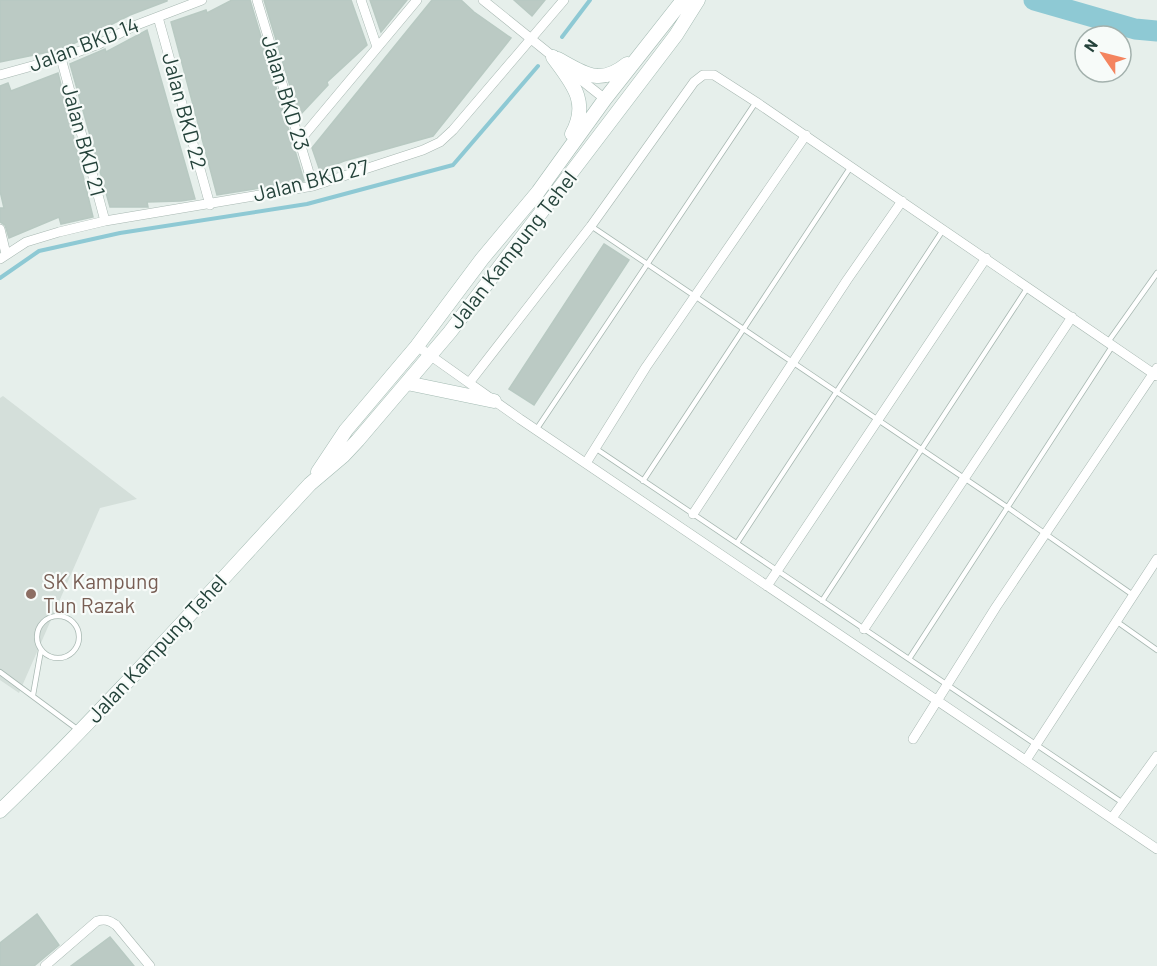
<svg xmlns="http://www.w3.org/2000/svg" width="1157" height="966" font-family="Barlow,sans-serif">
<rect width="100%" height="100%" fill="#e6efeb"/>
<!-- built -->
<path fill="#d4dfda" d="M3 396 137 499 100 508 19 693 0 680V398Z"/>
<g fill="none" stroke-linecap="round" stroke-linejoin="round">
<!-- stream -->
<path stroke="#8ec9d4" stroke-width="4" d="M562 37 590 0
M0 278 39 251 120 233 307 204 453 165 538 66"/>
<!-- river -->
<path stroke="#8ec9d4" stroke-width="21" d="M1034 0 1135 29 1157 31"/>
</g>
<!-- building -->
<path fill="#bbcac4" stroke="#b8c9c2" stroke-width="1.5" d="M0 0H167V1L130 15 63 49 0 62Z
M232 0H250L304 181 217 195 171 22 206 10 207 13Z
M264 0H351L367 45 327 82 328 85 299 116Z
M370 0H407L381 32Z
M432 0H461L474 12 511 38 433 136 344 161 320 171 312 148Z
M514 0H545L532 16Z
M147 30 195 199 181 201 147 202 148 207H110L70 64 105 49 106 52Z
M58 73 93 217 61 224 59 217 9 238 5 225 0 222V208H4L0 191V86L8 83 11 91Z
M604 244 629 260 534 405 509 389Z
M37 914 59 945 34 966H0V943Z
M110 937 134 966H71Z"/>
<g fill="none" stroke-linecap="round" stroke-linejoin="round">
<defs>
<path id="service" d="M591 226 1007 507 1133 595
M1108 342 1157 273
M536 430 756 102
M595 448 1123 803
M643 481 850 168
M737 543 943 230
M822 601 1028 287
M37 637a21 21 0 1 1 42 0a21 21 0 1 1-42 0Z
M1116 621 1157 650
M909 659 1113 345
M0 672 77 729
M33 695 41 650"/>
<path id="minor" d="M257 0 313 186
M361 0 377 47
M483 0 556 59
M158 17 210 205
M61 58 105 221
M571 72 605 99
M0 75 61 58 99 44 134 26 202 0
M300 140 417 0
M0 229 6 254
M0 259 26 242 59 232 105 221 313 186 423 150 440 142 453 130 564 0
M417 346 520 419 1157 849
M469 383 591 226 694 82 703 75H714L756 102 1157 376
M586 463 646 367 806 135
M693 514 847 280 902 201
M767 586 986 258
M864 629 1072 317
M913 739 996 607 1157 368
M1026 760 1157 559
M1112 818 1157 756
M45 966 97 921C105 919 109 920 116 925L150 966"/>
<path id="secondary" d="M553 57C572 83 590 102 572 134
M558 59C585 74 600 86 627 64
M407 383 494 401
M318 472 346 430 417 346 482 259 538 192 605 99 683 0
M0 811C108 707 208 594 310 484L343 456 358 440 450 332 676 35 698 0"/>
</defs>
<!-- service casing -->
<use href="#service" stroke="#a8b8b2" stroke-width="6"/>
<!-- minor casing -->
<use href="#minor" stroke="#a8b8b2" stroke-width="10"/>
<!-- secondary casing -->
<use href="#secondary" stroke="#a4bbb3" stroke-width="15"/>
<!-- service -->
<use href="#service" stroke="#fff" stroke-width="4.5"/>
<!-- minor -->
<use href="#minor" stroke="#fff" stroke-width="9"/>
<!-- secondary -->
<use href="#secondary" stroke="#fff" stroke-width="14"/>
</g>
<!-- markers -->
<circle fill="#8d6e63" stroke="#f7fbf9" stroke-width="2" cx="31" cy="594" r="6"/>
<g text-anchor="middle" stroke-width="4.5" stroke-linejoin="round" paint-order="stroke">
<!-- street labels -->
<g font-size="21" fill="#24423a" stroke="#f7fbf9">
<text transform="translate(84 45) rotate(-21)" y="7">Jalan BKD 14</text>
<text transform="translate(285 93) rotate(73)" y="7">Jalan BKD 23</text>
<text transform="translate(184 111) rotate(75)" y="7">Jalan BKD 22</text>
<text transform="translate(83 140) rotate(75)" y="7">Jalan BKD 21</text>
<text transform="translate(311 181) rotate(-14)" y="7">Jalan BKD 27</text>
<text transform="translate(513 250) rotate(-52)" y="7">Jalan Kampung Tehel</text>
<text transform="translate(157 649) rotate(-47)" y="7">Jalan Kampung Tehel</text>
</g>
<!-- education labels -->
<g font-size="21" fill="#785e54" stroke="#f7fbf9" text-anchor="start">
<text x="43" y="589">SK Kampung<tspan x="43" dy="24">Tun Razak</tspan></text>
</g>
</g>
<!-- north arrow -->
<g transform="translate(1103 54) rotate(305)"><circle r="28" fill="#f7fbf9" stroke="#a3b1ad" stroke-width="1.5"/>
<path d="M0-4.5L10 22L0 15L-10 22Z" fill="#f4845f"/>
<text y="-9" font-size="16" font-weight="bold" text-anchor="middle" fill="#24423a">N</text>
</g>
</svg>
